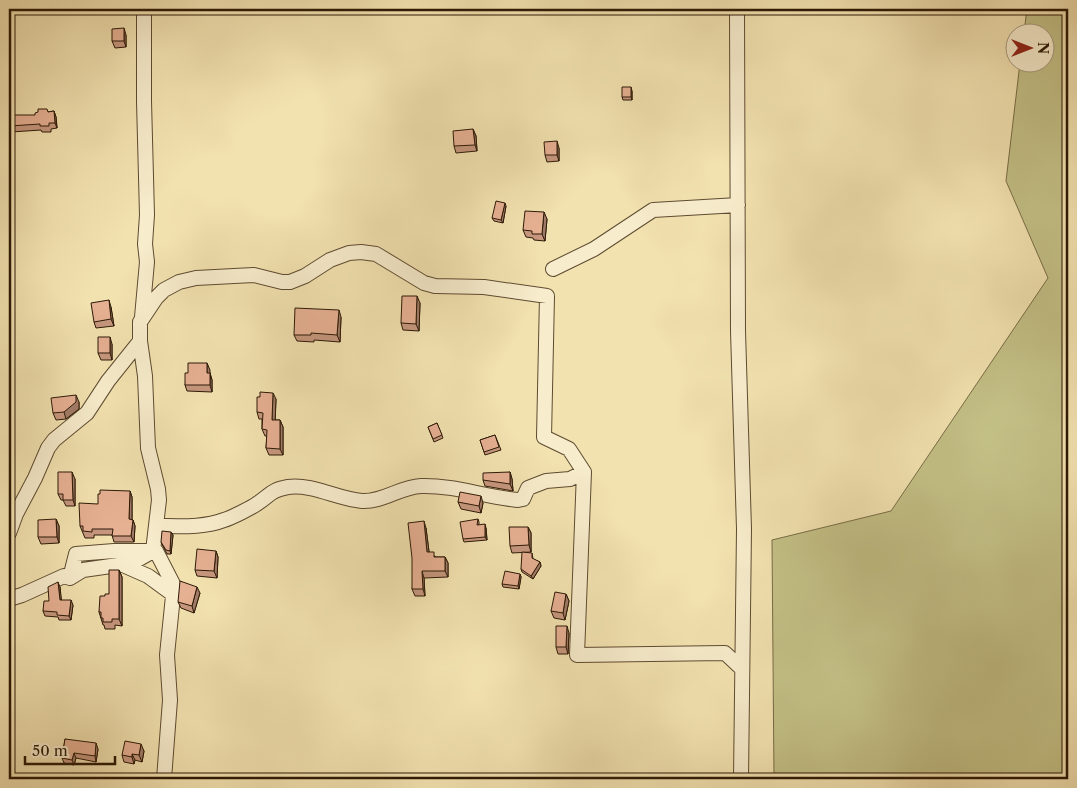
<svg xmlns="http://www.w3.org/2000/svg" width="1077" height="788" font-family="'Libre Caslon Text',serif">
<rect width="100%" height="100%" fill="#f2e2b0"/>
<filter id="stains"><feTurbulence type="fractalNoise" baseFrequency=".004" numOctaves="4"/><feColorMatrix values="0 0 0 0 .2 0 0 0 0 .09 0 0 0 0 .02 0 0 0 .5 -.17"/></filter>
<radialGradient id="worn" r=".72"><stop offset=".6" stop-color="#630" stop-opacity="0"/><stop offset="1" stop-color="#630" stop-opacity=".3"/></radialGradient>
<!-- green -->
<path fill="#c3c086" stroke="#786c46" d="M1027 9H1068V779H774L772 540 891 511 1048 278 1006 181 1020 63 1044 62V32H1024Z"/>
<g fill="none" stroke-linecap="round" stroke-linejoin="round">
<defs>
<path id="street" d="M737 9 738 331 744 529 741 779
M553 269 594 249 653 210 738 205
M142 317 147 262 145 244 147 215 144 101V9
M156 526C178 526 204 528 224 520 231 518 253 507 258 503 270 495 271 490 288 487 314 484 337 499 362 501 383 502 400 487 421 486 454 485 485 497 518 500L523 499 528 488 546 481 570 479 584 472
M9 533 16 514 35 478 48 448 54 440 87 413 108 381 140 341
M123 565 148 576 174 595
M70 578 76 554 114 551H153
M9 599 22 595 64 576 70 578 83 570 132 563 153 551
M164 779 170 700 167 655 174 586 156 551H153L159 500 158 489 148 448 145 376 140 341V322L156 298 164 290 179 282 196 278 234 276 254 275 282 282H290L305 276 330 260 349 253 361 252 376 254 424 283 435 286 484 287 547 296 544 437 569 449 584 472 577 655 725 653 741 668"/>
</defs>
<!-- street casing -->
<use href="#street" stroke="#5e4b30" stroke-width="16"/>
<!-- street -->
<use href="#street" stroke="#f7eccc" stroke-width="14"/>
</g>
<!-- wall -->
<path fill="#c6977e" stroke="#2c1906" d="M126 35V47L115 48 112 41Z
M632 91V100H623L622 97Z
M54 111 56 117 57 128 51 129V132H42L41 130 11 132 9 126 35 115 48 112Z
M473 129 476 136 477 151 456 153 454 146Z
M559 148V161L547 162 545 155Z
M506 206 503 223 494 221 492 218Z
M547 219 545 241 534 240 533 238 526 237 523 230Z
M420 303 419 331 403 330 401 323Z
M111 307 114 326 96 328 94 322Z
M341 317 340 342 314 340V342L297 341 294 335Z
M112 344V360H101L98 353Z
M207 363 212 380V392L187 391 185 385 188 373Z
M276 399 275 420H280L283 427V455H269L266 448 267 436H265L262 429V419H259L257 412Z
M79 402V409L66 419 56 420 53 413Z
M437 423 443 438 434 442 428 427Z
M495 435 501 450 485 455 480 440Z
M510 472 512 479 513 491 485 486 483 480Z
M75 479V506H66L63 500H61L58 494Z
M130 491 132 497V520H133L135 526 134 542H114L112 535H94V538H85L80 526Z
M458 502 483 503 481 513 461 509Z
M56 519 59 526V543L41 544 38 537Z
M478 519 479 522V525L486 528 487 540 464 542 463 539Z
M528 527 531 533V552L512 553 510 546Z
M426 528 429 552 436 557H445L448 563V577L424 578 425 596H415L412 589Z
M171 532 173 535 171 554H167L161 542Z
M216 551 218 557 217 578 197 576 195 570Z
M532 553 533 559 540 562 541 566 533 579 522 572 521 569Z
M119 570 122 577V626L115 625V629H105L104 625H103L99 612 105 596 109 594Z
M520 574 521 577 519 589 503 587 502 584Z
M60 587 61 600 73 605 71 620H59L58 617 45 616 43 611 49 601Z
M200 593 194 613 181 608 178 602Z
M566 594 569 601 565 620 554 618 551 611Z
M569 633 568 654H558L556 647Z
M65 739 98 749 96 762 76 758 74 765 64 763 62 758Z
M144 751 142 762 135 760 134 764 124 762 122 755Z"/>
<!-- shaded-wall -->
<path fill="#a17b67" stroke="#2c1906" d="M124 28 126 35V47L124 41Z
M631 87 632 91V100L631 97Z
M54 111 56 117 57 128 55 123Z
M473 129 476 136 477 151 475 145Z
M557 141 559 148V161L557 155Z
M9 177 10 179 9 195Z
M505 203 506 206 503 223 501 220Z
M544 212 547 219 545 241 542 234Z
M417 296 420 303 419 331 416 324Z
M109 300 111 307 114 326 111 319Z
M339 310 341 317 340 342 337 335Z
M110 337 112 344V360L110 353Z
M207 363 210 370V379L207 373Z
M210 373 212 380V392L210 385Z
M273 393 276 399 275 426 272 420Z
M76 395 79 402V409L66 419 64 412Z
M280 420 283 427V455L280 449Z
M72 472 75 479V506L73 500Z
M510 472 512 479 513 491 510 484Z
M130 491 132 497V526L129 519Z
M481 496 483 503 481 513 479 506Z
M56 519 59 526V543L57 537Z
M133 520 135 526 134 542 131 536Z
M424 521 426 528 430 559 427 552Z
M485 524 486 528 487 540 485 537Z
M528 527 531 533V552L529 545Z
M171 532 173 535 171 554 170 551Z
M216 551 218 557 217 578 214 571Z
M445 557 448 563V577L445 571Z
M540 562 541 566 533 579 531 576Z
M119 570 122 577V626L119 619Z
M422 571 424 578 425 596 423 589Z
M520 574 521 577 519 589 518 586Z
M58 582 60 587 62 605 60 600Z
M197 587 200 593 194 613 192 606Z
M566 594 569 601 565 620 563 613Z
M71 600 73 605 71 620 69 616Z
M567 626 569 633 568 654 566 647Z
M96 743 98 749 96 762 95 756Z
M141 744 144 751 142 762 139 755Z
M74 753 76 758 74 765 72 760Z
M132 754 135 760 134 764 132 757Z"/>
<!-- building -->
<path fill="#e6b093" stroke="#2c1906" d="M124 28V41H112V29Z
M622 87H631V97H622Z
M38 109H47L48 112 54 111 55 123H49V126H40V124L9 126V115H35V113L38 112Z
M473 129 475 145 454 146 453 131Z
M557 141V155H545L544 142Z
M496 201 505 203 501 220 492 218Z
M525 211 544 212 542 234H532V231L523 230Z
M402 296H417L416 324 401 323Z
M109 300 111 319 94 322 91 303Z
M295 308 339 310 337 335 311 333V335H294Z
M98 337H110V353H98Z
M188 363H207V373H210V385H185V373H188Z
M260 392 273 393 272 420H280V449L266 448 267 430 262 429 263 413 257 412V397H260Z
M76 395V402L64 412 53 413 51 398Z
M437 423 442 435 433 439 428 427Z
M495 435 499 447 484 452 480 440Z
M58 472H72L73 500H63V494H58Z
M510 472V484L483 480V473Z
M100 490 130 491 129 519 133 520 131 536H112L113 529H92V532L83 531V526H80L79 503 98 504V494H100Z
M460 492 481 496 479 506 458 502Z
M56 519 57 537H38V520Z
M478 519 477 525 485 524V537L463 539 460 522Z
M424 521 427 552H434V557H445V571H422L423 589H412V558L408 523Z
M509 527H528L529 545 510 546Z
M162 531 171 532 170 551 166 550 161 542Z
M197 549 216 551 214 571 195 570Z
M522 552 532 553V558L540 562 531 576 521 569Z
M109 570H119V619H112V622H103V618H101V612H99L100 596H105V594H109Z
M505 571 520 574 518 586 502 584Z
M180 581 197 587 192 606 178 602Z
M58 582 60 600H71L69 616 57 615V612L43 611 44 601H49L48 587Z
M555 592 566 594 563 613 551 611Z
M556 626H567L566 647H556Z
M65 739 96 743 95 756 74 753 72 760 62 758Z
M125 741 141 744 139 755 132 754V757L122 755Z"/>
<!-- margin -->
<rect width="1077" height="788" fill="none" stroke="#f2e2b0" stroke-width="30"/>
<rect x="10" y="10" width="1057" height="768" fill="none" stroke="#2c1906" stroke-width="2.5"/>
<rect x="15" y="15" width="1047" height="758" fill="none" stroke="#2c1906"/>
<!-- north arrow -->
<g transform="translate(1030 48) rotate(90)"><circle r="24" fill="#f7eccc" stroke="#a6987d"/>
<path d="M0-4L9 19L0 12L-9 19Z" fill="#8f2418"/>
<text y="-8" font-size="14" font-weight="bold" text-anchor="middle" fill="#2c1906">N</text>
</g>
<!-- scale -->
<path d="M25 756v8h90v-8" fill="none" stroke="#2c1906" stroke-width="2.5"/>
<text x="32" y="756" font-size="15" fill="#2c1906" stroke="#f7eccc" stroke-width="4" paint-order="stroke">50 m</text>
<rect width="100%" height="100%" filter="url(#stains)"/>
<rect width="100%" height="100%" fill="url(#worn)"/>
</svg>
